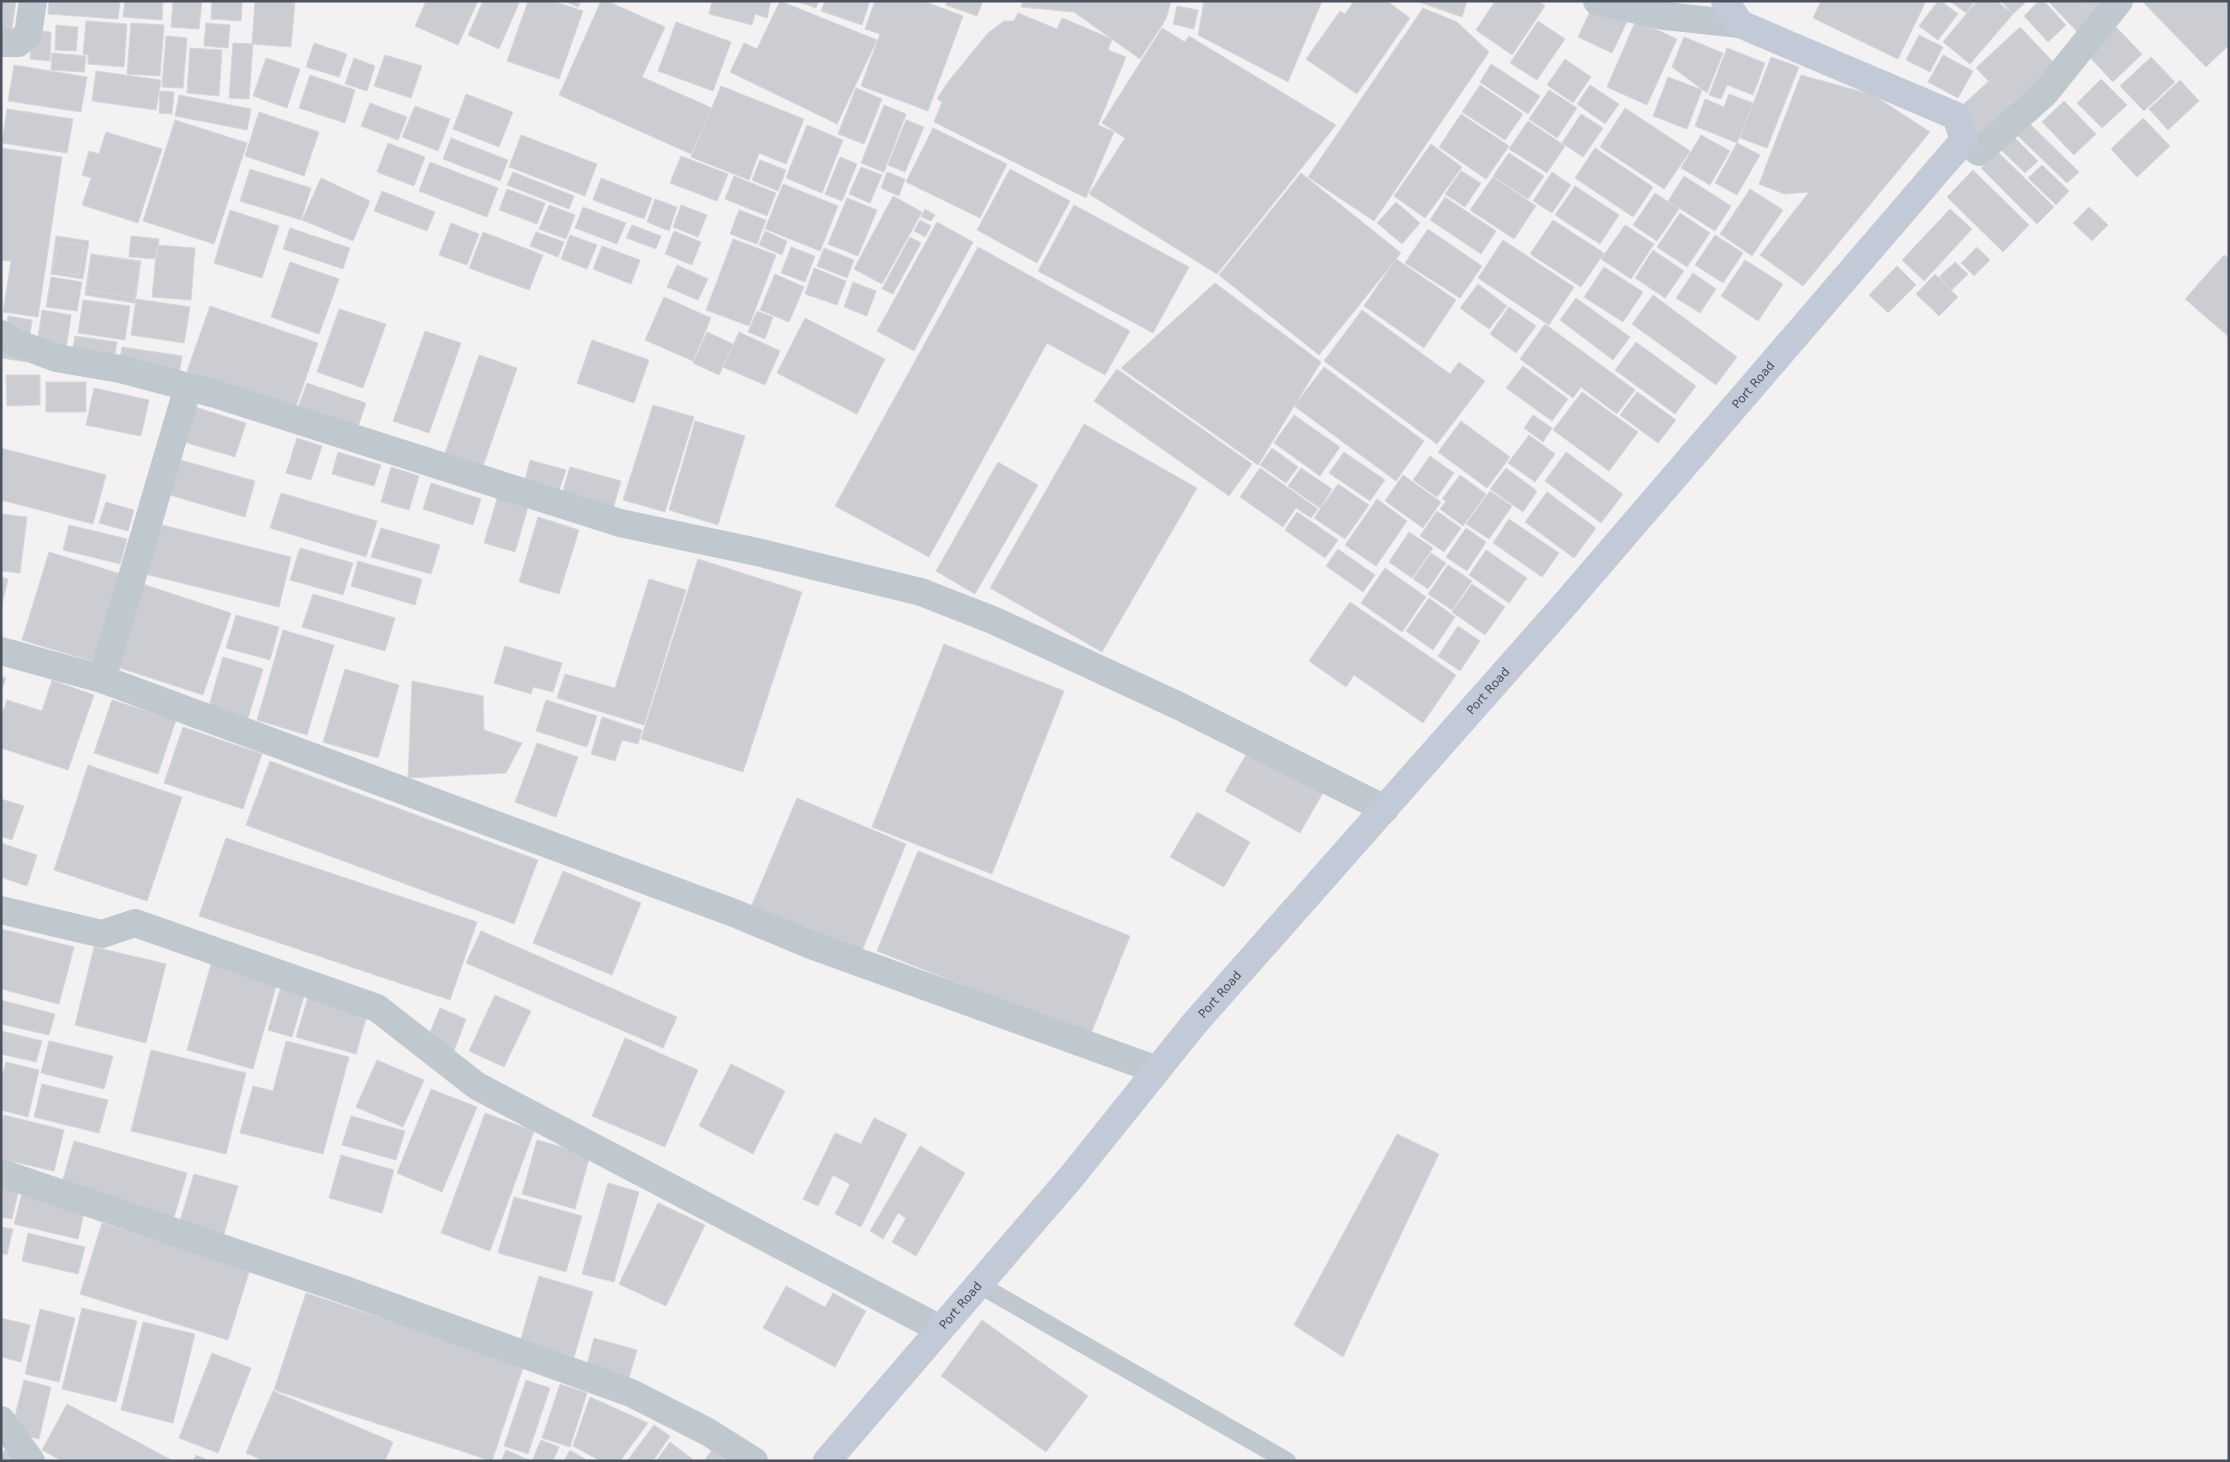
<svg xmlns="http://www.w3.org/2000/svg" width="2230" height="1462" font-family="'DejaVu Sans',sans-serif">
<rect width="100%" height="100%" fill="#f3f1f1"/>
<!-- building -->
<path fill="#cbcdd3" stroke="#d5d7dc" d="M1 1H16L10 42 1 41Z
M49 1H120L118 19 48 14Z
M125 1H163L162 20 123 17Z
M173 1H202L199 29 171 27Z
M212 1H242L241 21 211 19Z
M255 1H295L291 47 252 44Z
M426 1H478L458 45 415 26Z
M483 1H520L499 49 468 35Z
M528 1H553L583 11 559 79 507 61Z
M564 1H581L578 7Z
M601 1H607L665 27 642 77 712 108 691 154 559 95Z
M712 1H771L767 18 755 14 752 25 709 14Z
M780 1 877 40 837 124 730 72 744 43 757 49Z
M795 1H819L816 8Z
M825 1H870L862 25 821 11Z
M875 1H923L963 16 928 111 861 86 880 34 865 29Z
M947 1H983L977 16 946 5Z
M1023 1H1171L1166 19 1140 59 1074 12 1021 7Z
M1204 1H1322L1288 82 1198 35Z
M1354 1H1387L1410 18 1357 94 1306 59 1340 11 1345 14Z
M1416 1H1467L1462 17Z
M1495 1H1539L1545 6 1512 55 1476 30Z
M1821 1H1926L1898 59 1813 18Z
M1938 1H1941L1958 14 1938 40 1919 26Z
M1950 1H1975L1966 13Z
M1977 1H1997L2013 14 1970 64 1943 42Z
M2001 1H2027L2013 14Z
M2039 1H2044L2066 25 2048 42 2024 16Z
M2048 1H2083L2103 22 2084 39Z
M2083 1H2108L2095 14Z
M2142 1H2229V45L2206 67Z
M1593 5 1627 22 1612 53 1578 37Z
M1177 6 1198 10 1194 29 1173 24Z
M1423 8 1457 22 1489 52 1374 221 1308 177Z
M1018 13 1057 29 1062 18 1112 39 1108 50 1126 57 1098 125 1114 132 1086 198 934 122 942 102 937 99 948 82 988 33 1004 21H1014Z
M1636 20 1677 39 1647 105 1607 87Z
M86 21 127 24 124 67 88 64V55L83 54Z
M1538 21 1565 39 1537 80 1510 63Z
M676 22 731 42 713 91 658 71Z
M131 23 164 25 160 76 127 74Z
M206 23 230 25 228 48 204 46Z
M56 25 78 27 76 51 55 50Z
M2114 25 2142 54 2113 82 2085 52Z
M2020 27 2057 66 2013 107 1976 68Z
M1162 28 1185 42 1189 36 1336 125 1217 274 1089 194 1125 138 1102 123Z
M32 30 51 32 50 61 30 59Z
M1919 35 1943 47 1930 72 1906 60Z
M166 36 187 38 183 88 162 87Z
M1684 37 1723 53 1707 93 1672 67Z
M233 43 253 44 249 99 229 98Z
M314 43 347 54 339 77 306 67Z
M190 48 222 50 219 96 187 93Z
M1727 48 1765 63 1753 95 1727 85 1721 99 1709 95Z
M52 53 86 56 84 72 51 70Z
M385 55 422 66 411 98 374 86Z
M1943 55 1973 71 1958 98 1928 82Z
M1771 57 1799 67 1767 148 1740 138Z
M2151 57 2175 82 2144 111 2120 86Z
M266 58 300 69 287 108 253 96Z
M354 58 375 66 367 91 345 84Z
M1565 59 1591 77 1573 103 1547 85Z
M1491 64 1540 96 1528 114 1480 82Z
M14 65 87 77 81 112 8 101Z
M96 71 161 80 156 110 92 101Z
M310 75 355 90 345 123 299 108Z
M1801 75 1873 95 1930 132 1803 286 1760 255 1809 192 1784 194 1759 184Z
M1668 77 1702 90 1687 129 1653 116Z
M1991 79 2015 104 1980 138 1955 112Z
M2101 79 2127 105 2102 128 2077 103Z
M2180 80 2199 101 2168 130 2149 109Z
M1480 85 1523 114 1505 140 1462 112Z
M1590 85 1619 104 1605 124 1577 104Z
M721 86 804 119 786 164 759 153 749 180 691 157Z
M856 88 882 99 864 144 838 134Z
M1549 90 1577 108 1557 138 1529 119Z
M160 91 174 92 172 114 159 113Z
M466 94 513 112 499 147 453 129Z
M1729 94 1753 103 1737 143 1695 126 1705 99 1724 107Z
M179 95 251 109 247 130 175 116Z
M2064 101 2096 134 2074 155 2042 122Z
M370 103 407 117 398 140 361 126Z
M884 105 906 114 884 172 861 163Z
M415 106 450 119 438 151 402 137Z
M1625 108 1690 151 1664 189 1600 147Z
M7 109 73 119 67 153 2 143Z
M259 112 319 132 304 176 245 156Z
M1461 114 1509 146 1486 179 1439 147Z
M1581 114 1603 128 1583 157 1562 143Z
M2143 118 2170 146 2137 177 2111 149Z
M175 120 247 143 214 244 143 221Z
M906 120 924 127 905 172 888 165Z
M1528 121 1565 146 1547 173 1509 149Z
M2030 124 2079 172 2067 183 2018 136Z
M807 125 843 140 822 193 786 178Z
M933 128 1007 164 980 218 906 182Z
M106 132 162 149 138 223 82 205 91 178 82 175 89 151 99 154Z
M2010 133 2038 161 2025 173 1997 146Z
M521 135 597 164 585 196 509 167Z
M1701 135 1730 151 1710 185 1681 168Z
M451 138 508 160 500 181 443 159Z
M388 143 425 157 414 186 377 172Z
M1737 143 1760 155 1737 195 1715 183Z
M1431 144 1462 167 1425 218 1394 196Z
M1 148 62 157 38 317 3 312 11 261 1 260Z
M1595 148 1653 187 1633 217 1575 178Z
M1998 152 2054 207 2037 224 1981 168Z
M1509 153 1544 176 1528 199 1493 176Z
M681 156 728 174 717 201 670 183Z
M840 157 857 164 842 201 825 194Z
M760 160 786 170 778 191 752 180Z
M430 162 498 188 487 217 419 191Z
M2042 165 2069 191 2056 205 2028 178Z
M861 167 882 175 870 203 849 194Z
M250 169 311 188 301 220 240 201Z
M1010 169 1070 201 1037 263 977 230Z
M1973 170 2029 225 2003 252 1947 197Z
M1461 171 1481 183 1465 207 1445 194Z
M513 172 574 196 569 209 507 185Z
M887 172 905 179 899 196 881 188Z
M1552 172 1571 185 1552 213 1533 201Z
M1301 173 1401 253 1319 355 1219 275Z
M734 176 776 193 767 216 725 199Z
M1684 176 1731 206 1715 231 1668 201Z
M1493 177 1536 206 1514 239 1470 210Z
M321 178 370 201 353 241 302 220Z
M601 178 652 198 644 219 593 200Z
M783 184 838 206 820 251 765 229Z
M1575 186 1619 215 1600 244 1555 215Z
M507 189 545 203 537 224 499 210Z
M1750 189 1783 210 1752 256 1720 234Z
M382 191 435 212 427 231 374 211Z
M1655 193 1679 209 1657 241 1633 225Z
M893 196 922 212 882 284 854 269Z
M1445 197 1496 231 1481 254 1430 220Z
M847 198 877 210 858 256 828 244Z
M655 199 677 207 669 231 647 222Z
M1396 202 1420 223 1402 244 1377 223Z
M549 205 575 215 566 239 539 229Z
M681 205 707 215 698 237 673 227Z
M1074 205 1189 267 1153 333 1038 271Z
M583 207 626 223 617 244 575 228Z
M2089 207 2108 225 2092 241 2073 223Z
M925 209 935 215 931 221 921 217Z
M1950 209 1972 229 1924 281 1902 260Z
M230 210 279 226 262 278 214 263Z
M739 210 766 220 757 244 730 234Z
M1680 213 1710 233 1687 267 1657 247Z
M920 220 931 226 925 237 914 231Z
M1553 220 1604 253 1581 287 1530 254Z
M937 222 973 242 914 351 877 331Z
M451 223 479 234 467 265 439 255Z
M632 225 661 236 656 249 626 238Z
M1625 225 1654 244 1631 279 1601 259Z
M290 228 350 248 343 269 283 249Z
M1428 229 1482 266 1460 298 1405 263Z
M674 231 701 242 692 265 665 254Z
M765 231 787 241 782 255 759 245Z
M483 232 543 255 529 290 469 268Z
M536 232 564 242 558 257 530 246Z
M570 235 597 245 587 269 561 259Z
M1715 235 1743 253 1723 283 1695 265Z
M56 236 89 241 83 279 51 274Z
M131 236 159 239 157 259 129 257Z
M910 237 921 243 893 294 882 289Z
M733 239 776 255 749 326 706 310Z
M1503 240 1574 287 1549 325 1478 278Z
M58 242 84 246 79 275 53 271Z
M157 245 195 248 191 300 152 297Z
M602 246 640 260 631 284 593 269Z
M791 247 815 256 805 282 781 273Z
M978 247 1130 331 1105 375 1047 343 929 557 835 506Z
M1977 247 1990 260 1974 276 1961 263Z
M824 248 854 260 847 278 817 266Z
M1653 250 1684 271 1665 298 1635 278Z
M91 254 140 262 135 298 86 290Z
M91 254 141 261 135 303 85 295Z
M2224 255 2229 259V337L2185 299Z
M1396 259 1456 300 1424 348 1364 306Z
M1745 260 1783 284 1758 321 1721 296Z
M290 262 339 279 319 334 271 317Z
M1955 262 1968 274 1952 290 1939 277Z
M677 265 708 279 698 300 667 287Z
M1897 266 1916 285 1888 313 1869 295Z
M1604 267 1643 292 1623 322 1584 297Z
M814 268 846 281 837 305 805 294Z
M1693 273 1716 289 1700 313 1676 298Z
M775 274 804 287 789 322 760 310Z
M1935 274 1958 297 1939 316 1916 294Z
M51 277 82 282 77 311 46 307Z
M853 282 876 291 867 316 844 307Z
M1215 283 1321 362 1258 465 1121 368Z
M1478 284 1507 306 1489 329 1460 308Z
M1653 295 1737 357 1716 385 1632 324Z
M664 297 711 318 693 361 645 340Z
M1576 298 1630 337 1613 360 1560 320Z
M136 299 190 307 184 343 131 335Z
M83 300 130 306 125 340 78 333Z
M210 306 318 343 293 415 185 377Z
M1509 307 1536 326 1516 353 1490 334Z
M339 309 386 324 363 388 317 372Z
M42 310 71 315 64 363 35 358Z
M1362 310 1450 374 1459 362 1485 381 1437 444 1324 361Z
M757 311 773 317 765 339 748 332Z
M8 316 32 320 26 362 2 358Z
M805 318 885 359 857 414 777 373Z
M1545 324 1635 390 1617 414 1581 387 1573 398 1520 359Z
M425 331 461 343 429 433 393 421Z
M707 332 733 344 719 375 693 363Z
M739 332 780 351 765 385 723 367Z
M75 336 117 342 111 379 69 372Z
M592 340 649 360 634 403 577 383Z
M1636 342 1696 386 1675 414 1615 370Z
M122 347 182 356 177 387 117 378Z
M479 355 517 368 481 472 443 459Z
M1523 366 1568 399 1552 421 1506 388Z
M1324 367 1424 441 1396 481 1294 406Z
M1117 369 1252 464 1229 496 1094 401Z
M6 375H40V405L7 406Z
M46 382H86V412H46Z
M307 383 366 403 353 442 293 421Z
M94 388 149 400 141 436 86 425Z
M1582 392 1638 432 1609 471 1553 430Z
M1637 392 1676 420 1658 443 1620 415Z
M653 405 694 417 665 512 623 500Z
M192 406 246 423 235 457 181 441Z
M1294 415 1340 447 1320 476 1274 443Z
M1533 415 1552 428 1543 442 1524 428Z
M695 421 745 436 718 525 669 510Z
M1461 421 1510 457 1487 488 1438 452Z
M1084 424 1197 488 1102 652 990 588Z
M1529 435 1555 454 1535 482 1508 463Z
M297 438 322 446 311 480 286 473Z
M1 448 106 475 93 524 1 500Z
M1272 448 1298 467 1286 483 1260 465Z
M338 452 381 465 374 486 332 474Z
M1344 452 1385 480 1370 501 1329 473Z
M1566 452 1623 494 1601 523 1545 481Z
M1430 456 1454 473 1437 497 1413 480Z
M177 459 255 481 245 517 166 494Z
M530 460 566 470 559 490 525 480Z
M998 462 1038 485 975 594 936 571Z
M391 467 419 476 409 510 381 502Z
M570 467 621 481 613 509 562 494Z
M1260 468 1318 509 1311 518 1296 508 1283 527 1240 497Z
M1301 468 1332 489 1320 508 1288 486Z
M1506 468 1537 491 1523 512 1490 489Z
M1403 475 1441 502 1423 528 1385 501Z
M1460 475 1486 494 1463 526 1440 509 1446 501 1442 499Z
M431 483 481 499 473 525 423 509Z
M1338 484 1369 505 1345 539 1314 518Z
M501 485 532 493 515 552 484 543Z
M1490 491 1512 506 1489 539 1466 524Z
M1547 492 1596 528 1574 558 1525 522Z
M281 493 377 521 366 557 270 528Z
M1377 499 1407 521 1376 566 1345 545Z
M106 502 134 510 128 531 99 523Z
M1437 511 1461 528 1444 552 1420 536Z
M1297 512 1338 540 1325 558 1285 530Z
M1 514 27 517 20 573 1 571Z
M538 517 579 530 559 594 519 582Z
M1509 519 1559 553 1542 577 1493 543Z
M158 524 291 557 279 607 145 574Z
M69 525 127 539 120 564 63 550Z
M381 528 440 545 431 574 371 557Z
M1466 528 1486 542 1467 571 1446 557Z
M1409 532 1433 548 1412 578 1389 562Z
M300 548 353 563 343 595 290 580Z
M1338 549 1375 575 1363 592 1326 566Z
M1486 550 1527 578 1509 603 1469 575Z
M49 552 121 574 94 662 22 640Z
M1431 553 1446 563 1428 589 1413 579Z
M698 559 802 592 743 772 641 739Z
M358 561 422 579 415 605 351 586Z
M1448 565 1472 581 1452 610 1428 594Z
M1385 568 1426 597 1402 632 1361 603Z
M1 577 8 579 1 609Z
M649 579 686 590 644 725 557 698 565 674 615 688Z
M142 584 231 613 203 695 114 666Z
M1472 584 1505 607 1485 635 1452 612Z
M313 594 395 618 385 651 302 627Z
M1429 598 1455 617 1433 650 1406 631Z
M1350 602 1456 675 1423 723 1354 675 1346 687 1309 661Z
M236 615 279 627 270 660 226 648Z
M1458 626 1480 641 1460 671 1438 656Z
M283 630 334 645 307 735 257 720Z
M944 644 1064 691 992 874 872 827Z
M505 646 562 663 553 692 533 687 531 694 494 683Z
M223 657 263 669 248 718 209 706Z
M345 669 399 685 378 758 323 742Z
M1 676 6 678 1 692Z
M52 680 94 695 68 770 1 748V717L7 700 42 711Z
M412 681 483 696 484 730 522 743 506 773 408 778Z
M112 700 176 720 158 774 94 753Z
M546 700 597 716 587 747 536 731Z
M602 717 642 730 638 744 622 740 615 761 591 754Z
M183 727 262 754 243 809 164 783Z
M537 743 578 757 556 817 515 802Z
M1251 746 1325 789 1300 833 1225 791Z
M270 761 538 860 514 924 246 825Z
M88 765 182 797 147 901 54 870Z
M797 798 906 844 861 953 751 907Z
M1 799 24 806 12 840 1 836Z
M1197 812 1250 842 1224 887 1170 857Z
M226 838 477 922 450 1000 199 916Z
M1 843 37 855 27 886 1 877Z
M918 851 1130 936 1090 1036 877 951Z
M563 871 641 903 612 975 533 943Z
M1 929 74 947 59 1004 1 989Z
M481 931 677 1017 663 1048 466 963Z
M94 947 166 964 146 1043 75 1025Z
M211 964 277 983 253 1069 187 1050Z
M282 983 306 989 292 1037 268 1030Z
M309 994 368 1011 356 1054 296 1037Z
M495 995 531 1011 504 1067 469 1051Z
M1 1000 55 1014 49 1035 1 1024Z
M440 1008 466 1019 454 1051 427 1040Z
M1 1031 42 1041 36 1062 1 1054Z
M625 1038 698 1070 665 1147 592 1116Z
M49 1041 113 1056 104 1089 41 1073Z
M286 1041 349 1057 323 1154 240 1133 253 1086 273 1091Z
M151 1050 246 1073 226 1154 131 1131Z
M377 1060 424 1080 403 1127 356 1107Z
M6 1062 39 1070 28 1117 1 1110V1080Z
M731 1064 785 1091 753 1154 699 1126Z
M42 1084 108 1100 99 1133 34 1117Z
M431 1089 477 1107 442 1192 397 1173Z
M485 1113 534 1131 490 1251 441 1233Z
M4 1115 64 1130 54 1171 1 1159V1126Z
M351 1116 405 1131 396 1160 342 1145Z
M874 1118 907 1134 861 1227 835 1214 850 1184 833 1175 818 1206 803 1199 835 1133 861 1144Z
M1397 1134 1439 1154 1343 1357 1294 1325Z
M537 1140 590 1155 575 1209 522 1194Z
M74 1141 187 1173 173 1221 60 1189Z
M920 1146 965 1173 916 1256 892 1242 906 1218 898 1213 883 1239 870 1231Z
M341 1155 394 1170 382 1213 329 1198Z
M194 1174 238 1186 223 1237 179 1224Z
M1 1180 20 1184 12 1219 1 1217Z
M608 1183 639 1192 614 1282 582 1274Z
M23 1189 86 1204 78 1239 14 1224Z
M514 1197 582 1216 566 1272 498 1253Z
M658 1203 705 1225 666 1306 619 1284Z
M102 1223 250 1269 228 1340 80 1294Z
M1 1227 13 1229 7 1255 1 1253Z
M28 1233 85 1247 78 1274 22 1261Z
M539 1276 593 1292 574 1357 520 1342Z
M786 1286 825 1307 833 1293 866 1311 835 1367 763 1328Z
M306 1293 524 1365 492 1461 274 1390Z
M82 1308 137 1321 116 1402 62 1389Z
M40 1309 75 1318 59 1382 25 1374Z
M1 1318 30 1325 21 1362 1 1357Z
M982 1320 1088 1396 1046 1452 941 1376Z
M143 1322 195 1334 173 1423 121 1410Z
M594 1338 637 1350 627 1385 585 1373Z
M212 1353 251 1368 218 1453 179 1438Z
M24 1380 51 1387 39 1439 11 1432Z
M526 1380 550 1388 528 1454 504 1446Z
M560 1384 587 1393 570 1447 542 1438Z
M273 1391 393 1442 385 1461H264L246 1453Z
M590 1397 648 1423 620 1461H601L573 1446Z
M67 1404 173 1461H62L42 1450Z
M654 1425 670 1436 653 1461H627Z
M541 1440 559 1447 553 1461H532Z
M670 1442 695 1461H656Z
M7 1448 21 1461H1V1454Z
M506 1450 529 1460 501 1461Z
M570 1450 588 1461H564Z
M712 1450 726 1461H704Z
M196 1455 210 1461H193Z"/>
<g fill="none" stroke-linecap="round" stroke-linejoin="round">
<!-- lane -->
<path stroke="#bfc7cf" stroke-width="18" d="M978 1284 1287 1461"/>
<!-- street -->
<path stroke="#bfc7cf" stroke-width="28" d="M1597 1 1665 16 1740 24
M1 43H18L28 34 33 1
M1964 140 1979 152 2045 93 2119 1
M1 334 14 342 56 358 120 369 215 394 620 523 757 552 921 592 995 621 1179 706 1385 809
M1 651 102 679 734 913 811 945 1157 1070
M102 679 188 387
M1 910 102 934 135 923 377 1008 477 1086 940 1329
M1 1173 351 1292 631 1393 708 1432 754 1461
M1 1420 31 1461"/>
<!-- secondary -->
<path stroke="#c3cad7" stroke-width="28" id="s1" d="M827 1461 1072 1176 1194 1024 1566 603 1964 140 1956 116 1740 24 1725 1"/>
</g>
<g text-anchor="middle" stroke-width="4" stroke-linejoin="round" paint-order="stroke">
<!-- street labels -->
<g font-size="12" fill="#49525e" stroke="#fff">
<text dy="4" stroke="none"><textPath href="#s1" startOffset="1420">Port Road</textPath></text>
<text dy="4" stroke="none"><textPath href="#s1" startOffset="1015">Port Road</textPath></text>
<text dy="4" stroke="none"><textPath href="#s1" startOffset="610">Port Road</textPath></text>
<text dy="4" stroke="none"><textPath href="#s1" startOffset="205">Port Road</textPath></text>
</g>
</g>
<!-- border -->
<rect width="2230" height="1462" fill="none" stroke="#49525e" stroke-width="5"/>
</svg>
